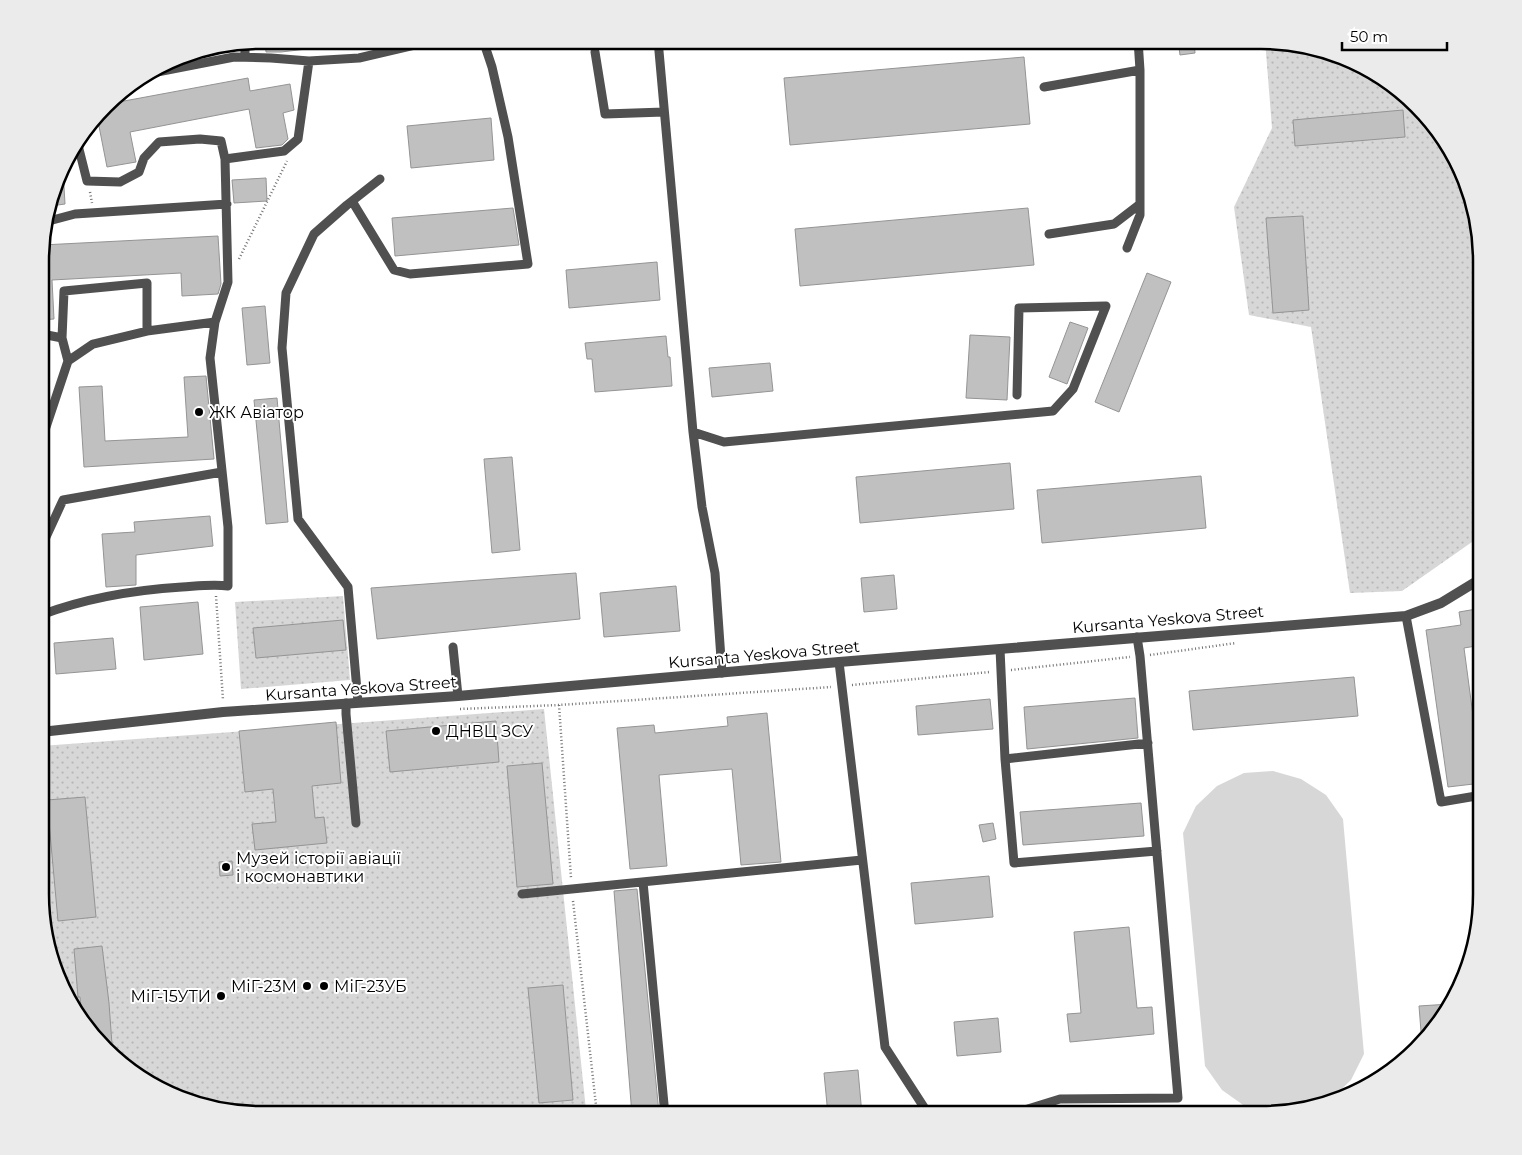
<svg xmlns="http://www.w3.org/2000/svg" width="1522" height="1155" font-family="Montserrat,sans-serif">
<defs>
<pattern id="grass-dots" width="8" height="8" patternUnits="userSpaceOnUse" patternTransform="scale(1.25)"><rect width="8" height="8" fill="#d7d7d7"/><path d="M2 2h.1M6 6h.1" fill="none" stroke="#b7b7b7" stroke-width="1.8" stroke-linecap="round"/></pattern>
</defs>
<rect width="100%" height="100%" fill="#fff"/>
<!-- grass -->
<path fill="url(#grass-dots)" d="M1265 40H1276L1346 57 1407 94 1459 163 1482 260V535L1402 591 1350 593 1311 327 1249 315 1234 207 1272 128Z
M343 596 350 680 241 689 235 602Z
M544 709 586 1110 516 1115H246L176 1098 115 1061 63 992 50 946 41 880V746Z"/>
<!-- pitch -->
<path fill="#d7d7d7" d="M1273 771 1301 779 1326 795 1343 819 1364 1054 1351 1080 1331 1099 1269 1113 1246 1107 1222 1090 1205 1066 1183 833 1196 806 1217 786 1244 773Z"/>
<!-- building -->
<path fill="#c0c0c0" stroke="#949494" d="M265 40H323L324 47 281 52H266Z
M1178 40H1194L1195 53 1180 55Z
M1024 57 1030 124 790 145 784 78Z
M248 78 250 91 290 84 294 110 283 113 288 139 282 145 256 148 249 109 130 132 136 162 107 167 97 116 108 104Z
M1403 110 1405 137 1295 146 1293 120Z
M491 118 494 160 411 168 407 126Z
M63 170 65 204 51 206Z
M266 178 267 201 234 203 232 180Z
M513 208 519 245 395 256 392 218Z
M1028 208 1034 265 800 286 795 229Z
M1303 216 1309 310 1273 313 1266 218Z
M218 236 221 284 218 294 182 296 181 273 52 280 54 319 42 320V245Z
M657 262 660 300 569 308 566 270Z
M1147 273 1171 282 1119 412 1095 402Z
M265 306 270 363 247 365 242 308Z
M1070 322 1088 328 1067 384 1049 377Z
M970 335 1010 337 1007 400 966 398Z
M666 336 668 357H670L672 386 595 392 592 359H587L585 343Z
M770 363 773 391 712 397 709 368Z
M206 376 214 459 84 467 79 387 102 386 105 441 188 437 184 377Z
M277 398 288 522 266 524 254 400Z
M512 457 520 550 492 553 484 459Z
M1010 463 1014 509 860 523 856 477Z
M1201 476 1206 528 1042 543 1037 490Z
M210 516 213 546 136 555V585L106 587 102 534 135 532 134 522Z
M576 573 580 619 377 639 371 588Z
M894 575 897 609 864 612 861 578Z
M676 586 680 631 604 637 600 593Z
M198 602 203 654 144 660 140 607Z
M1482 608V645L1464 648 1482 783 1448 787 1426 630 1461 625 1459 612Z
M343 620 346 650 256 658 253 628Z
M113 638 116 669 56 674 54 643Z
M1354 677 1358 716 1193 730 1189 691Z
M1135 698 1138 738 1027 749 1024 707Z
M990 699 993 729 918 735 916 706Z
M767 713 781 862 741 865 732 769 659 775 667 866 630 869 617 728 654 725 655 733 728 726 727 717Z
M496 721 499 762 390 772 386 731Z
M336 722 341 783 312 786 315 818 324 817 327 843 255 850 252 824 276 822 273 789 245 792 239 731Z
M542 763 553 884 517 887 507 766Z
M85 797 96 917 58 921 47 800Z
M1141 803 1144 836 1023 845 1020 812Z
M993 823 996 839 983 842 979 825Z
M232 861 233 875 220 876 219 862Z
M989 876 993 917 915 924 911 883Z
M637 889 659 1113V1115H632L614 891Z
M1129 927 1137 1008 1152 1007 1154 1034 1070 1042 1067 1014 1081 1013 1074 932Z
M102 946 109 1003 113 1058 82 1017 80 997H78L74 949Z
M563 985 573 1100 539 1103 528 988Z
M1450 1004 1428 1040 1422 1044 1419 1006Z
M998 1018 1001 1052 957 1056 954 1022Z
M858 1070 862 1115H828L824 1073Z"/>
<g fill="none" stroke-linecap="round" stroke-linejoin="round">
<!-- path -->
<path stroke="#727272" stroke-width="2.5" stroke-dasharray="1 2.5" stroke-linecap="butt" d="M90 192 92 203
M239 259 287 161
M216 596 223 700
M1150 655 1236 643
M1011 670 1130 657
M852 685 990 672
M559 705 571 878
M460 709 559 705 831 687
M573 901 597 1114 593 1115"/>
<!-- service -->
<path stroke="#505050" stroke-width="9" d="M658 40 693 432 724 442 1053 411 1073 389 1106 306 1019 308 1017 395
M595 52 605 114 664 112
M245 57V42
M152 73 234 57 271 58 309 61 359 58 436 40
M1044 87 1140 70 1138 40
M77 141 87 181 120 182 139 172 144 158 159 142 200 139 221 141 225 159 284 151 298 139 309 61
M352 201 394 270 410 274 528 264 508 137 492 67 483 40
M45 222 75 214 227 204
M1049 234 1114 224 1140 204
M1127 248 1140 215V70
M62 338 64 291 147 283V331
M68 361 93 344 147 331 215 322 228 282 225 159
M693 432 702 507 715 573 722 673
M41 442 68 361 62 338 42 334
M41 548 63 500 222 472
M41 615C86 598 134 590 182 587 198 586 213 584 228 586V527L210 358 215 322
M1406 616 1441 802 1482 795
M453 647 458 696
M1000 649 1005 759 1014 863 1157 851
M839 662 885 1047 929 1115
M358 702 348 587 298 519 282 348 286 293 314 234 347 205 380 179
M346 703V714L356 823
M1005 759 1148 743
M643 882 665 1115
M522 894 862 860
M1016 1115 1018 1112 1060 1099 1178 1098 1140 656 1137 637"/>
<!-- tertiary -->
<path stroke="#505050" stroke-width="10" d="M41 732 223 712 458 696 839 662 1406 616 1441 603 1482 578"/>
</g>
<!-- markers -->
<g fill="#000" stroke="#fff" stroke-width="2">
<circle cx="199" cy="412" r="5"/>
<circle cx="436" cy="731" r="5"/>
<circle cx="226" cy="867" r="5"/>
<circle cx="307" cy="986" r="5"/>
<circle cx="324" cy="986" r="5"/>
<circle cx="221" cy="996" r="5"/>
</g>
<g text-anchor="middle" stroke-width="4" stroke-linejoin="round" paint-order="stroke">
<!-- poi labels -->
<g font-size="16" fill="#000" stroke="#fff" text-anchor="start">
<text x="209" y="418">ЖК Авіатор</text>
<text x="446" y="737">ДНВЦ ЗСУ</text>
<text x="236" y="864">Музей історії авіації<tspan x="236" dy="18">і космонавтики</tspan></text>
<text x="297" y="992" text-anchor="end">МіГ-23М</text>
<text x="334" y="992">МіГ-23УБ</text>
<text x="211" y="1002" text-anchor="end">МіГ-15УТИ</text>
</g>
<!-- street labels -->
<g font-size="16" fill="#000" stroke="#fff">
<text transform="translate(1168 619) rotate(-5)" y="6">Kursanta Yeskova Street</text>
<text transform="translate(764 654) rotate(-5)" y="6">Kursanta Yeskova Street</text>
<text transform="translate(361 688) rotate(-4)" y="6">Kursanta Yeskova Street</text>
</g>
</g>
<!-- crop -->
<path d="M0 0H1522V1155H0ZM261 49H1261A212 212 0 0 1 1473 261V894A212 212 0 0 1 1261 1106H261A212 212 0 0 1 49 894V261A212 212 0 0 1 261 49Z" fill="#ebebeb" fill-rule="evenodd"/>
<path fill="none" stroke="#000" stroke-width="2.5" d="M261 49H1261A212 212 0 0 1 1473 261V894A212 212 0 0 1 1261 1106H261A212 212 0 0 1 49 894V261A212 212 0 0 1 261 49Z"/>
<!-- scale -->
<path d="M1342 42v8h105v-8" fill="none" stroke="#000000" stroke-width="2.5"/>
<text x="1350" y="42" font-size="15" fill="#000000" stroke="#ffffff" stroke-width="4" paint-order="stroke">50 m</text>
</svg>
